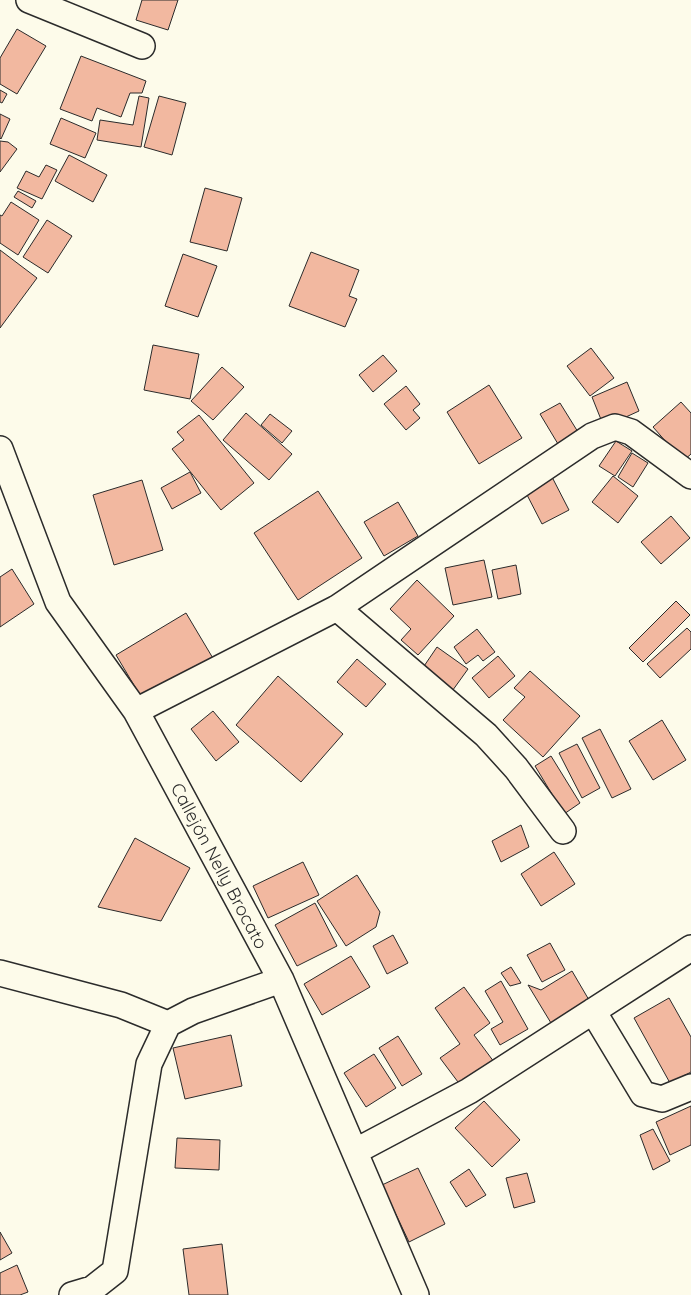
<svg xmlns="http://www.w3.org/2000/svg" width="691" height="1295" font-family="Quicksand,sans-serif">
<rect width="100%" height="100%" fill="#fdfbea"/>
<!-- building -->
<path fill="#f2b8a0" stroke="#2b2b2b" d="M142 0H178L168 30 136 20Z
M17 29 46 46 17 94 0 84V58Z
M81 56 146 81 142 93H130L121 117 97 108 92 121 60 109Z
M0 90 7 94 2 103 0 102Z
M139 96 149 98 141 147 97 140 100 120 133 125Z
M159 96 186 103 172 155 144 147Z
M0 114 10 119 1 139 0 138Z
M61 118 96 133 85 158 50 144Z
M0 141 8 142 17 149 0 172Z
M69 155 107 175 93 202 55 181Z
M46 165 57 170 42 199 17 188 26 171 39 177Z
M205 188 242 198 227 251 190 242Z
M18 191 36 201 32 208 14 197Z
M11 202 39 220 18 255 0 243V215L2 216Z
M47 220 72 236 48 273 23 257Z
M0 250 37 278 0 328Z
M311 252 359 270 349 296 357 299 345 327 289 306Z
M183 254 217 266 198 317 165 306Z
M153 345 199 354 190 399 144 390Z
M591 348 614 378 590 396 567 366Z
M383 355 397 371 373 392 359 375Z
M222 367 244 387 213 420 191 401Z
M627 382 639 411 604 427 592 397Z
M489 385 522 438 479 464 447 412Z
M406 386 420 404 413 410 420 418 406 430 384 404Z
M681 402 691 413V454L683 461 653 427Z
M560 403 578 432 558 444 540 414Z
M246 413 292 454 269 480 223 440Z
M270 414 292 431 282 443 261 425Z
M199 415 254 483 221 510 172 449 184 440 177 432Z
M616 441 632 451 615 476 599 466Z
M632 453 648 463 633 487 618 477Z
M190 472 201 493 172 509 161 488Z
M613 476 638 496 618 523 592 502Z
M552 477 569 510 542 524 525 491Z
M142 480 163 550 114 565 93 495Z
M318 491 362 558 298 600 254 533Z
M398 502 418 536 384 556 364 522Z
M671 516 690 538 661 564 641 542Z
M484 560 492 597 453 605 445 568Z
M516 565 521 594 498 599 492 570Z
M12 569 34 604 0 627V577Z
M417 580 454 616 418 655 401 640 411 629 390 609Z
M676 601 690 615 643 662 629 648Z
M186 613 214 660 144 702 116 655Z
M687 628 691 632V649L660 678 647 664Z
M477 629 495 652 483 661 478 655 466 664 454 647Z
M437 647 468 669 450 694 420 672Z
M498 656 515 676 489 698 472 678Z
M357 659 386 684 366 707 337 682Z
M530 671 580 716 543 757 503 720 525 697 514 688Z
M278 676 343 734 301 782 236 725Z
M213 711 239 742 216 761 191 729Z
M662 720 686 760 653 780 629 741Z
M600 729 631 789 612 798 582 738Z
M577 744 600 788 582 798 559 753Z
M551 756 580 803 564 814 535 766Z
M521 825 529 847 501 862 492 841Z
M135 838 190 868 161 921 98 907Z
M554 852 575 884 541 906 521 874Z
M303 862 319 895 268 918 253 886Z
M357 875 380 912 376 927 346 946 317 901Z
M315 903 337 946 297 966 275 925Z
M393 935 408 963 387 974 373 946Z
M550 943 565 970 542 982 527 955Z
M351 956 370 987 322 1015 304 984Z
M511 967 521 983 510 986 501 973Z
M572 971 589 1000 551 1023 528 985 541 990Z
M501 981 528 1029 500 1045 491 1029 503 1022 485 991Z
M464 987 490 1023 474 1035 497 1066 464 1090 440 1058 460 1044 435 1008Z
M669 998 691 1037V1072L670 1083 634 1018Z
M231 1035 242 1086 185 1099 173 1048Z
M398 1036 422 1074 402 1086 379 1048Z
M374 1054 396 1088 366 1107 344 1073Z
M484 1101 520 1140 492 1167 455 1128Z
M691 1106V1145L670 1155 656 1122Z
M653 1129 670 1161 653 1170 640 1135Z
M177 1138 220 1140 219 1170 175 1168Z
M418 1168 445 1224 409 1242 382 1185Z
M469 1169 486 1195 466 1207 450 1182Z
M527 1173 535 1202 514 1208 506 1178Z
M0 1232 12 1253 0 1260Z
M222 1244 228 1295H189L183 1249Z
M17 1265 28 1292 20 1295H0V1273Z"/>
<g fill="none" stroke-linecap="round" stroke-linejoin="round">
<defs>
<path id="street" d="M29 0 142 46
M0 449 58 602 136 711 281 980 416 1295
M337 608 486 735 516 768 563 831
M136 711 337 608 592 436 615 427 631 432 691 476
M0 973 121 1005 168 1024
M593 1011 643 1094 662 1099 691 1087
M356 1151 469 1091 691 948
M72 1295 92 1289 115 1271 149 1064 168 1024 193 1011 281 980"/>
</defs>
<!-- street casing -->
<use href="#street" stroke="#2b2b2b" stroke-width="28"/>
<!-- street -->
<use href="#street" stroke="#fdfbea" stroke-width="25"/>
</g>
<g text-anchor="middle" stroke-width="4" stroke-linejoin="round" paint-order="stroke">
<!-- street labels -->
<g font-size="18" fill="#2b2b2b" stroke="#fdfbea">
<text transform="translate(219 866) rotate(62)" y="6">Callejón Nelly Brocato</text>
</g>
</g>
</svg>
